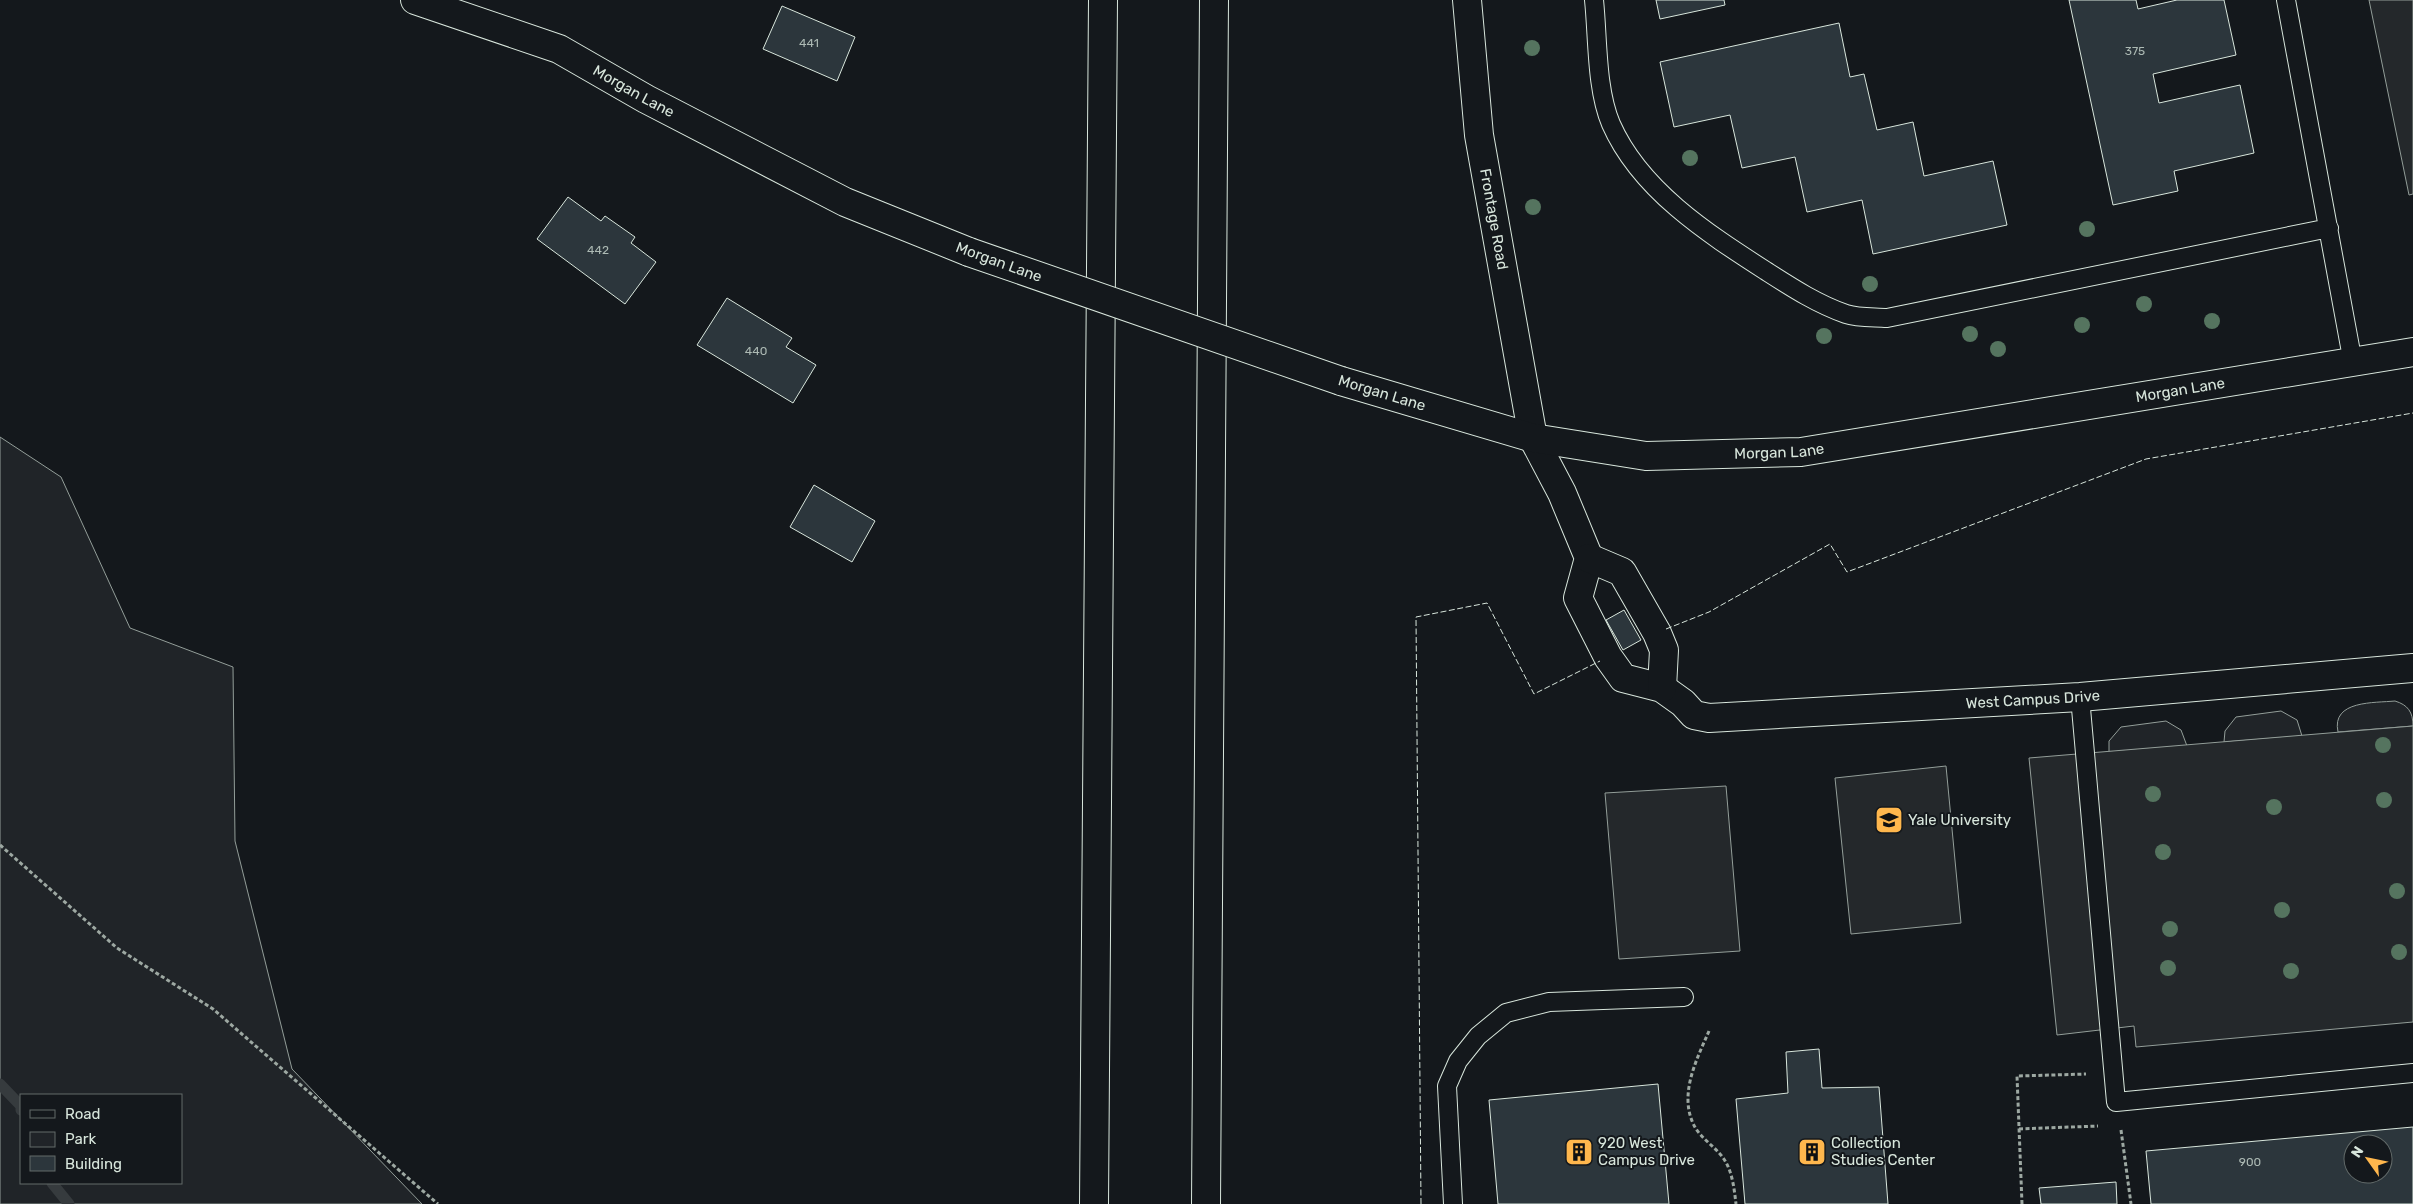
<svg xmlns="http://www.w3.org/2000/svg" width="2413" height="1204" font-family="Rubik,sans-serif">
<rect width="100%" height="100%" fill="#14181c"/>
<!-- green -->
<path fill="#202428" stroke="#939e99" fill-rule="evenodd" d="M0 437 61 477 130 628 233 667 235 841 292 1069 422 1204H0ZM181 1095V1183H21V1095Z
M2395 701C2408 705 2413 712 2413 726L2338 732C2331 700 2375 703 2395 701Z
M2281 711 2297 720 2302 736 2224 742 2225 731 2236 717Z
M2166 721 2181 730 2187 746 2109 752V741L2121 727Z"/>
<!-- parking -->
<path fill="#24282b" stroke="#939e99" d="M2369 0H2413V194L2409 195Z
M2413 726V1022L2136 1047 2134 1026 2057 1035 2029 758Z
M1946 766 1961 923 1851 934 1835 778Z
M1726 786 1740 951 1619 959 1605 793Z"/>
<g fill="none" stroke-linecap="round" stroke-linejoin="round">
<!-- stream -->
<path stroke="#363b3e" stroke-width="11" d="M0 1084 21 1106V1110
M52 1183 69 1204"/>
</g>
<!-- building -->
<path fill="#2c363c" stroke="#d8e6dc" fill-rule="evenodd" d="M1656 0H1724L1725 5 1660 19Z
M2069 0H2136L2138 9 2177 0H2224L2236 55 2153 74 2159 103 2240 85 2254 153 2174 171 2178 191 2113 205Z
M782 6 855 37 837 81 763 49Z
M1839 23 1850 77 1864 74 1877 130 1913 122 1924 176 1993 161 2007 225 1873 254 1862 200 1807 212 1795 157 1742 168 1730 115 1674 127 1660 62Z
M568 197 601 221 605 216 635 237 631 243 656 262 625 304 537 239Z
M727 298 792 338 786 347 816 365 793 403 697 345Z
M814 485 875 521 852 562 790 527Z
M1624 610 1641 640 1623 650 1606 620Z
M1819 1049 1822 1088 1879 1087 1888 1204H1745L1736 1099 1788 1093 1786 1052Z
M1658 1084 1669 1204H1498L1489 1100Z
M2413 1127V1204H2151L2146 1151ZM2353 1144H2383V1174H2353Z
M2116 1182 2117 1204H2041L2039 1188Z"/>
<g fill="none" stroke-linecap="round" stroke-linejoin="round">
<defs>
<path id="service" d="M1594 0C1598 38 1596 89 1611 124 1640 190 1707 233 1766 271 1791 287 1817 304 1846 314 1858 318 1874 317 1887 318L2329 228
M2286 0 2353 363
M2080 697 2116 1102 2413 1073
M1453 1204 1447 1086 1458 1061 1478 1036 1506 1013 1549 1002 1684 997"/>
<g id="minor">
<path id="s1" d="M1533 438 1562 493 1589 558 1578 598 1608 657 1623 678 1662 688 1683 703 1694 715 1709 718 2080 697 2413 668"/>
<path d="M1589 558 1622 572 1657 633 1664 650 1662 688"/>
</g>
<g id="tertiary">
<path id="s2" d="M415 0 559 49 646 99 845 202 969 252"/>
<path id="s3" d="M1467 0 1479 135 1533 438"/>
<path id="s4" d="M1341 381 1533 438 1646 456 1801 452 2413 352"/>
</g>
<path id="motorway" d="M1094 1204 1103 0
M1206 1204 1214 0"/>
</defs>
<!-- service casing -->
<use href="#service" stroke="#d8e6dc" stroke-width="20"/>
<!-- minor casing -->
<use href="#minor" stroke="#d8e6dc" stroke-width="30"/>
<!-- tertiary casing -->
<use href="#tertiary" stroke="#d8e6dc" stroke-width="30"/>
<!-- motorway casing -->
<use href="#motorway" stroke="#d8e6dc" stroke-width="30"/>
<!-- path -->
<path stroke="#9da8a2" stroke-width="3" stroke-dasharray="4 2.5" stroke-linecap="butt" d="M0 845 117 948 213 1009 438 1204
M1709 1031C1696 1061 1677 1097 1696 1129 1702 1138 1713 1146 1720 1154 1732 1167 1734 1187 1736 1204
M2019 1129 2098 1126
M2121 1130 2131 1204
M2022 1204 2017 1076 2086 1074"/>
<!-- service -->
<use href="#service" stroke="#14181c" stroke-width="18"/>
<!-- minor -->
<use href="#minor" stroke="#14181c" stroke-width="28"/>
<!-- tertiary -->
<use href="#tertiary" stroke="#14181c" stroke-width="28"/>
<!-- motorway -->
<use href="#motorway" stroke="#14181c" stroke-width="28"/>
<defs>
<path id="tertiary-bridge" d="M969 252 1341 381"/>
</defs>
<!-- tertiary-bridge casing -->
<use href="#tertiary-bridge" stroke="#d8e6dc" stroke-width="30" stroke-linecap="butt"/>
<!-- tertiary-bridge -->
<use href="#tertiary-bridge" stroke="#14181c" stroke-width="28"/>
<!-- fence -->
<path stroke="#d8e6dc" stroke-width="1" stroke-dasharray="6 2.5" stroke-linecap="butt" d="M1666 629 1709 612 1830 544 1847 572 2146 459 2413 413
M1421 1204 1416 617 1487 603 1534 694 1600 661"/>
</g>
<!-- trees -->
<g fill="#55745f">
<circle cx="1532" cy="48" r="8"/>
<circle cx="1690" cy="158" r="8"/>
<circle cx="1533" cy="207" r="8"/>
<circle cx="2087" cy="229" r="8"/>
<circle cx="1870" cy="284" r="8"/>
<circle cx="2144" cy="304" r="8"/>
<circle cx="2212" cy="321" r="8"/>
<circle cx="2082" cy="325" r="8"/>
<circle cx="1970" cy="334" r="8"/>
<circle cx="1824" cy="336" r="8"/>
<circle cx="1998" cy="349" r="8"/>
<circle cx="2383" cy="745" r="8"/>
<circle cx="2153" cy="794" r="8"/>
<circle cx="2384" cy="800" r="8"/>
<circle cx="2274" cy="807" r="8"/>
<circle cx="2163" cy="852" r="8"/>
<circle cx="2397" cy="891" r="8"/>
<circle cx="2282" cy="910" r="8"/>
<circle cx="2170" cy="929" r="8"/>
<circle cx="2399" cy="952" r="8"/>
<circle cx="2168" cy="968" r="8"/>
<circle cx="2291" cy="971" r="8"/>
</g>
<!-- icons -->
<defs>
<symbol id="university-square" viewBox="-11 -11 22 22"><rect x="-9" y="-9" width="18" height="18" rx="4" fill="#ffb74d" stroke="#14181c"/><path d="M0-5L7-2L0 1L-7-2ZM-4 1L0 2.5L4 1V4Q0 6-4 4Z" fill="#111"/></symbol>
<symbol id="building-square" viewBox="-11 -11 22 22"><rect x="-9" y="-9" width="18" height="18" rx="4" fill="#ffb74d" stroke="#14181c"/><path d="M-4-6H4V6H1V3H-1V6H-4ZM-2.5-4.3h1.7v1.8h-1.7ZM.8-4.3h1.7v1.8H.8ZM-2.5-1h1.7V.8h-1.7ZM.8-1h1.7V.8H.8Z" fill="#111"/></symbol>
</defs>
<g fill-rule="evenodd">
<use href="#university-square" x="1873" y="804" width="32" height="32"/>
<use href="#building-square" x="1563" y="1136" width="32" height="32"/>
<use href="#building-square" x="1796" y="1136" width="32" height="32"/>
</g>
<g text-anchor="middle" stroke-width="4" stroke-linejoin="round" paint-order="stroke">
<!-- number labels -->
<g font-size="12" fill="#adbab4">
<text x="809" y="47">441</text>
<text x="2135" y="55">375</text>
<text x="598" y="254">442</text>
<text x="756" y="355">440</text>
<text x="2250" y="1166">900</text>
</g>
<!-- street labels -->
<g font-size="15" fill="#d8e6dc" stroke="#14181c">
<text dy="5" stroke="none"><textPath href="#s2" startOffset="238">Morgan Lane</textPath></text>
<text dy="5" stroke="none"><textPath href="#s3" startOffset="221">Frontage Road</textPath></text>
<text transform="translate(999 262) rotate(20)" y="5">Morgan Lane</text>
<text dy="5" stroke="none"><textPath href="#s4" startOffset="854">Morgan Lane</textPath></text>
<text transform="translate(1382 393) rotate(17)" y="5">Morgan Lane</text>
<text dy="5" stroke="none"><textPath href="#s4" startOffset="448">Morgan Lane</textPath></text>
<text dy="5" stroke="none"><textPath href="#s1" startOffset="688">West Campus Drive</textPath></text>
</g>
<!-- poi labels -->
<g font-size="15" fill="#d8e6dc" stroke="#14181c" text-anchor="start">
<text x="1908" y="825">Yale University</text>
<text x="1598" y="1148">920 West<tspan x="1598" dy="17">Campus Drive</tspan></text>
<text x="1831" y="1148">Collection<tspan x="1831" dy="17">Studies Center</tspan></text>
</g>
</g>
<!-- legend -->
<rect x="20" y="1094" width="162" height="90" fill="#14181c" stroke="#626a69"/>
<rect x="30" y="1110" width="25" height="8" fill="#14181c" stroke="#626a69"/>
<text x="65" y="1119" font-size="15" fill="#d8e6dc">Road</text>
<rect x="30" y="1132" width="25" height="15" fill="#202428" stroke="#626a69"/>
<text x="65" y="1144" font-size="15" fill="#d8e6dc">Park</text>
<rect x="30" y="1156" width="25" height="15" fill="#2c363c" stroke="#626a69"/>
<text x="65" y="1169" font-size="15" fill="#d8e6dc">Building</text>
<!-- north arrow -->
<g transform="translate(2368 1159) rotate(303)"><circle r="24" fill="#14181c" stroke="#626a69"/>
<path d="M0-4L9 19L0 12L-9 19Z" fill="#ffb74d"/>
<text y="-8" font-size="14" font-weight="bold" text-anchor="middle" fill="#d8e6dc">N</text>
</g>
</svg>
